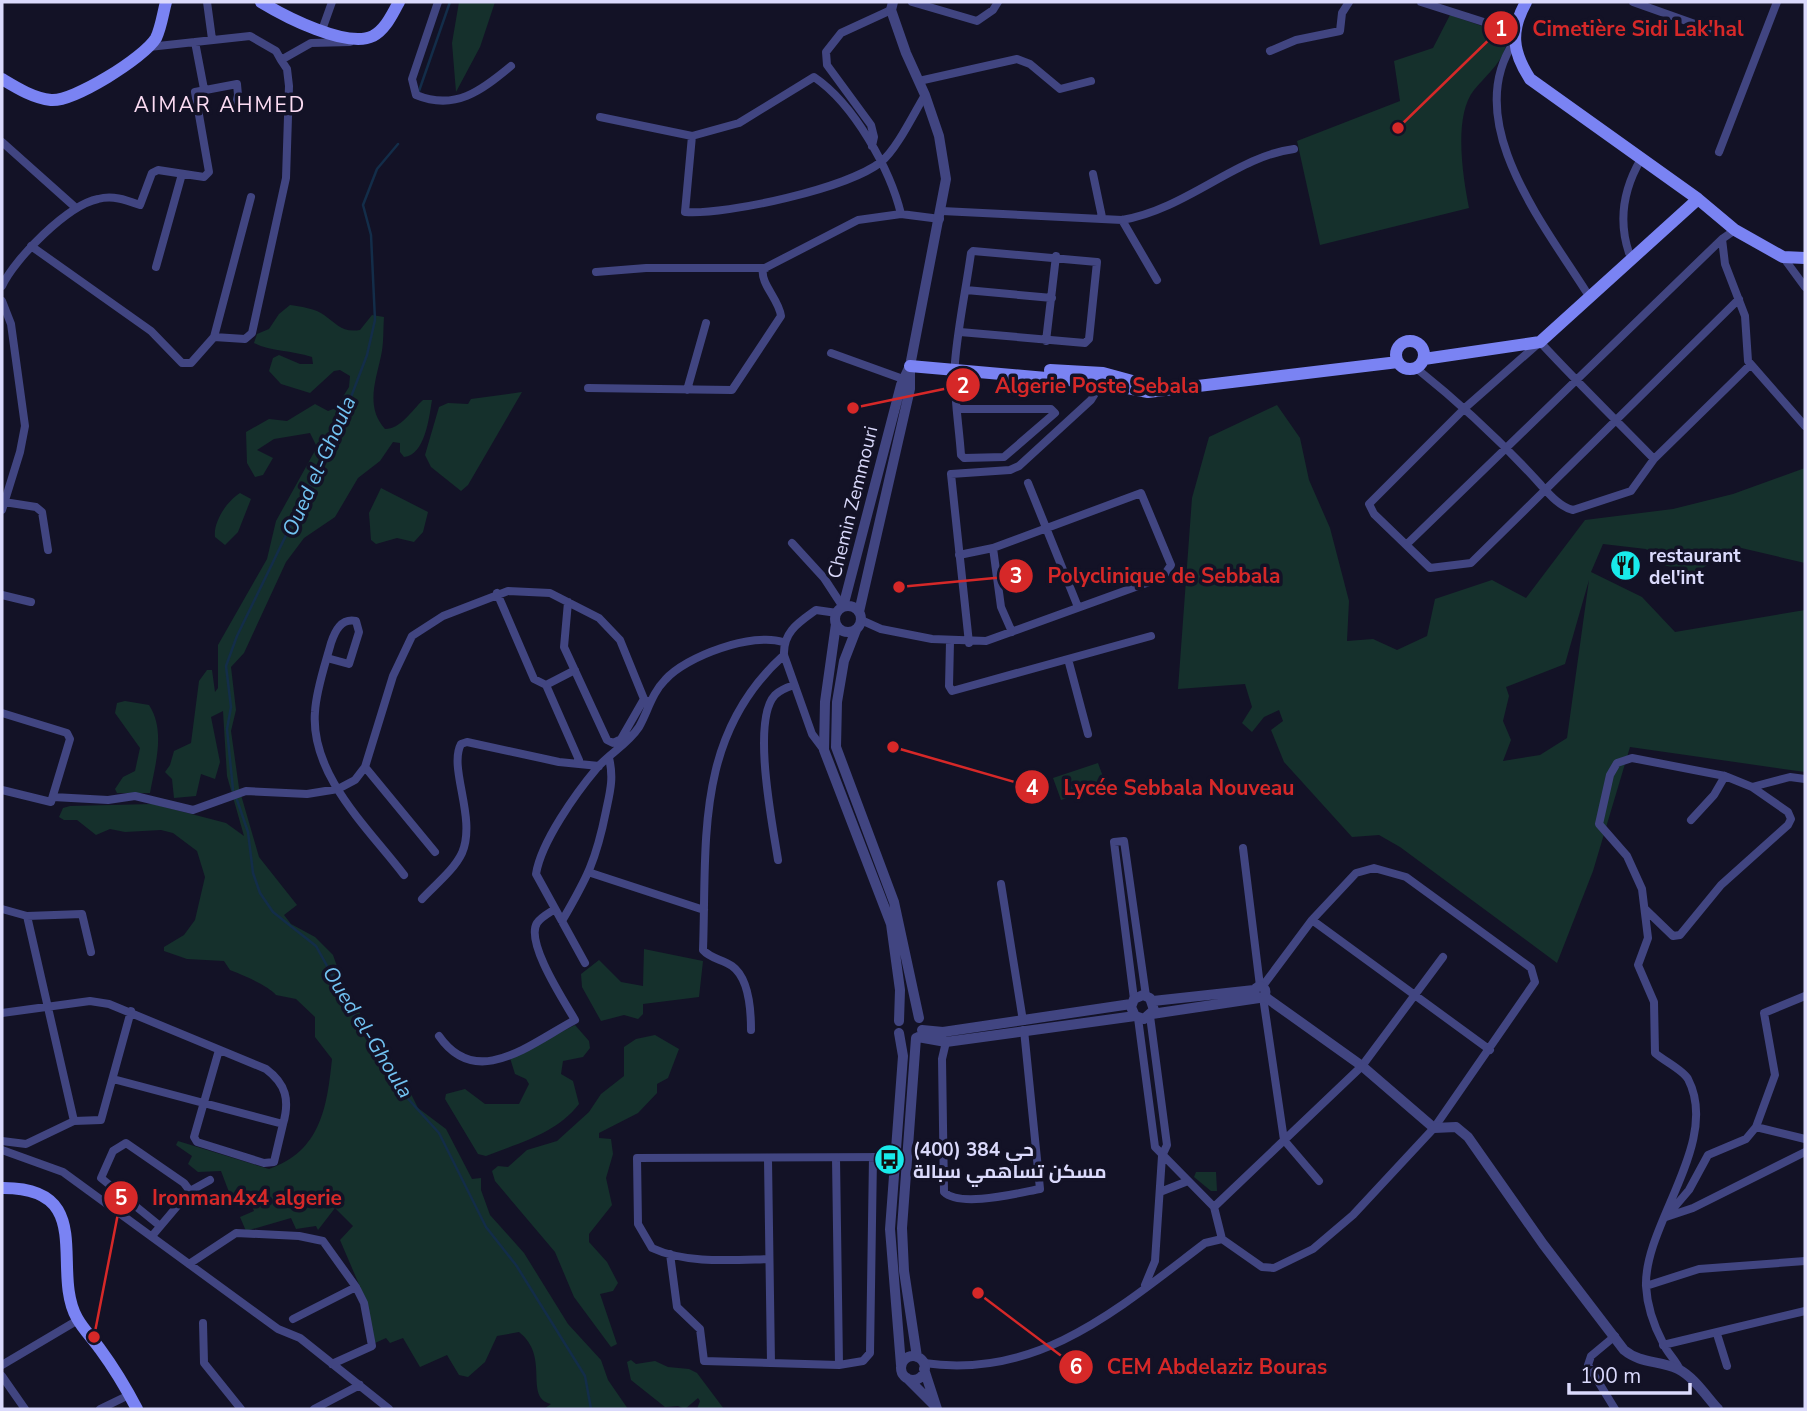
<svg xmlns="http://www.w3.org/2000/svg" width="1807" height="1411" font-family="'Nunito Sans',Cairo,sans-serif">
<rect width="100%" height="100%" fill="#131226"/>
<!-- green -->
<path fill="#15302c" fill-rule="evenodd" d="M459 2H495L480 47 456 92 452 43Z
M1450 15 1508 35C1506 60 1489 72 1474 90 1453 116 1463 178 1469 208L1320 245 1297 141 1400 101 1394 61 1433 48Z
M290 305C299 306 317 309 324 315 337 324 342 333 360 330L372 315 384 317C383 330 384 343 381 356 376 380 365 407 385 429 401 429 412 410 423 400H432C429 418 425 455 404 457L400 452V443L393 442 380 461 358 478 335 517 304 538 286 562 244 653 231 667 236 710 231 731 239 788 259 857 297 905 284 915 291 924 315 937 333 955 344 986 384 1054 392 1060 395 1075 407 1086 418 1108 446 1129 472 1179 481 1178V1190L490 1215 524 1253 568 1324 601 1360 608 1380 628 1409H544L551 1404C523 1397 551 1357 519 1332L497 1336 485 1362 468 1377 459 1375 447 1355 420 1367 403 1338 390 1343 386 1338 375 1343 361 1289 340 1240 353 1226 335 1208 318 1230 316 1226 296 1229 291 1218 246 1231 240 1217 254 1211 246 1193 232 1200 221 1171 198 1172 188 1164 192 1156 176 1145 178 1141 269 1169C321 1151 327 1107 332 1059L315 1037V1017L296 999 276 995C269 986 241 974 230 970L224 961 187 959 164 951V947L184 935 195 920 205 877 197 851 173 833 161 830 125 832 110 829 96 835 77 820H64L59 817 63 808 70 806 153 804 226 823 244 836 227 776 223 711 211 717 220 762 215 779 201 774 196 796 174 798 172 779 165 772 170 765 174 751 191 743 199 681 207 670H212L215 692 218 688V645L267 559 276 521 317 447 310 433 274 439 257 450 273 458 263 475 255 477 247 463 246 432 269 419 287 421 315 404 328 411 336 408 349 387 350 376 340 370 334 371 310 393 281 384 269 371 273 358 279 355 300 364H313L312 357C291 350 272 352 254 343L257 334 269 329 279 314Z
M522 392 468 485 461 491 431 467 425 455 439 407 448 403 468 404 471 399Z
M1277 405 1300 438 1309 480 1330 528 1349 601 1347 641 1373 639 1397 650 1427 636 1435 599 1492 580 1526 598 1585 520 1673 509 1733 494 1805 468V563L1737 547 1694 573 1664 565 1646 549 1603 544 1591 572 1642 597 1675 632 1805 610V772L1630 747 1593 871 1557 963 1400 847 1379 835 1352 837 1284 762 1271 730 1283 721 1279 710 1264 717 1252 732 1242 723 1252 707 1245 684 1178 689 1192 498 1209 437ZM1589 580 1567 738 1540 755 1503 761 1511 740 1503 721 1509 696 1506 687 1565 664Z
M381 488 428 512 423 532 414 542 397 538 376 544 371 540 369 513Z
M240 493 251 499 238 532 225 545 215 537C213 522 227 501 240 493Z
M125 701 149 705C166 731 155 765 150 793H117L115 789 123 777 135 771 140 748 115 713 117 703Z
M1098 763 1106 785 1061 800 1053 778Z
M644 949 703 961 699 997 643 1004V1014L638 1019 624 1015 601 1021 582 987 581 974 599 960 621 982 643 986Z
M575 1025 589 1041 590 1048 583 1057 563 1061 561 1074 573 1081 579 1104C557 1133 519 1143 486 1156L478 1154 445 1099 446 1094 465 1089 485 1104H519L529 1084 526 1079 515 1074 510 1058Z
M655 1035 679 1049 668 1078 657 1084V1093L638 1113 599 1133V1138L611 1139 613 1154 606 1178 612 1205 589 1234V1242L607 1262 618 1283 613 1291 600 1294 617 1344 611 1347 574 1297 555 1252 495 1181 492 1171 498 1166 508 1167 527 1150 557 1141 589 1112 601 1094 624 1076V1047L636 1039Z
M1196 1172H1216L1217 1191H1211L1194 1177Z
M631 1360 636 1364 655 1361 668 1367 689 1369 697 1373 724 1409H697L700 1401 698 1398 685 1409 678 1406 665 1407 631 1380 627 1362Z"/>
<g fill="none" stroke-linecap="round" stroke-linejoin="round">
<!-- stream -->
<path stroke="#132d49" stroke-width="2.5" d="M419 91 450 2
M233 790 227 729 231 707 226 666 237 636 343 418 367 355 375 320 371 235 363 205 377 169 398 144
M237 800 248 832 253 873 260 893 273 912 316 946 368 1040 402 1092 439 1133 486 1227 516 1265 585 1376 591 1409"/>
<!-- minor -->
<path stroke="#414581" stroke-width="8" d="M207 2 212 39
M438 2 412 79 416 95C455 111 481 91 511 66
M912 2 977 21 993 10 998 2
M1421 2 1515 32
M1633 2 1709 29
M322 30 332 2
M195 42 204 89
M1514 42C1460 122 1545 226 1587 293
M149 47 250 36 276 51 281 60
M1270 51 1296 40 1340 31 1342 13 1349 2
M919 81 1017 59 1030 64 1060 89 1091 81
M600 117 692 136 739 123 814 77C854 104 890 169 901 214
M692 136 685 212C728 215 848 188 881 162 897 149 914 113 925 95
M2 142 76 208
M872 146 874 137 871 125 827 65 826 52 841 33 891 10
M1719 152 1777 2
M1093 174 1102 217
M942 211 1122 220C1187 209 1237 156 1294 149
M1122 220 1157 280
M1735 230 1722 239 1725 264 1745 316 1748 361 1805 426
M31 246 151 331 182 363H191L214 337 245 339 252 333 286 178 289 86 287 69 281 60 311 43 350 42
M1629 253C1618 220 1624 188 1641 159
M1783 257 1805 287
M156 267 182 174
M596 272 646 268H766
M2 286C15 258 68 205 98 199 113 195 126 200 140 205L152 173 158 170 204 177 209 172 195 92 237 84 238 95 235 109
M966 290 1052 298
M2 301 11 324 25 426 20 452 2 510
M214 337 251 197
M1046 341 1056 256
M831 353 903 379
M1416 368C1461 404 1501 441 1540 484 1549 494 1560 507 1573 510L1631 491 1654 459 1750 365
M588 388 732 390 781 316C779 299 760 284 763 269L858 220 901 214 940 219
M687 390 706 323
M958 409H1051L1055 413 1004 457 964 458 961 455C959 425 953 392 955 362 958 326 966 289 971 253L973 251 1097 262 1089 339 1085 343 960 332
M1654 459C1616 420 1577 382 1540 342L1466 407 1369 504 1374 514 1430 568 1471 563 1739 299
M1028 483 1078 607
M4 502 36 507 42 512 48 550
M792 543 824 578 843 607
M1406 545 1722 239
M993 548 1001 607 1012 632
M497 593 534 679 546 685 575 670
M2 595 31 602
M568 602 564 647 607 740 613 743 621 739 644 699
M861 620 881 629 932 639 986 641 1163 577 1171 565 1141 493 993 548 959 555
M950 642 949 686 952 691 1151 636
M969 643 951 474 1010 470 1019 466 1091 400 1104 379
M327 658 349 664 359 632 356 621C341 618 335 631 331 643 325 665 316 690 315 712 310 775 369 829 404 875
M1068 659 1088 734
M546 685 579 760
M2 713 67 733 70 739 51 802 2 790
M824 750 812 734 784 655C783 632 798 623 816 610L837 613
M365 767 435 852
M1725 776 1752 787 1790 777 1805 779
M53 797 108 800 135 796 193 810 246 791 307 794 338 789 355 780 365 767 393 676 412 636 443 616 508 591 550 593 599 618 620 640 644 699 650 702
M1243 848 1260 986
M778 860C773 827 751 720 775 695 780 690 788 687 794 685
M591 873 704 910
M1001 884 1023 1021
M422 899C435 885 454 870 462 853 477 818 448 768 461 744L467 742 559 762 599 766
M2 909 27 916 82 914 91 952
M1645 909 1673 936 1680 935 1721 885 1788 825 1791 819 1788 812 1752 787
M27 916 74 1121
M1312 920 1490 1050
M562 921C587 878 596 861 606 811 610 792 614 778 609 758
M585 963 536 874C541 842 576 793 597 768 610 753 628 744 639 727 648 711 652 693 665 680 686 656 753 632 783 642
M1805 996 1764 1013 1775 1075 1756 1127 1746 1139 1708 1155 1689 1190 1666 1217 1693 1208 1805 1152
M1263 997 1284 1140 1319 1181
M1134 999 1114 842 1124 841 1146 996
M2 1013 90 1001 109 1004 266 1069C286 1084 290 1100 283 1124L113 1079
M1138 1018 1155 1147 1214 1207 1222 1239
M751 1030C751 1011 749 978 732 966 722 959 711 959 703 950 707 841 694 736 784 655
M439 1036C477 1091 531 1043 575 1020 564 1001 525 942 537 923 541 917 549 913 555 909
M946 1042 942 1059 944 1192C960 1208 1018 1193 1040 1189L1024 1030
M219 1050 194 1137 197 1142 264 1163 274 1162 283 1124
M1756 1127 1805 1139
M2 1141 26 1144 74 1121 101 1120 131 1011
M2 1150 63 1172 278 1329 300 1338 389 1409
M836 1158 839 1365
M768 1160 771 1363
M1160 1192 1188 1181
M1214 1207 1362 1066 1443 957
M160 1226 101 1178 113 1151 126 1143 184 1183 190 1191
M152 1236 190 1191 210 1180
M670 1254 677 1307 700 1329 704 1361 839 1365 863 1361 870 1353 873 1157
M769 1259C732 1260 686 1264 652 1248L638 1224 637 1158 894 1157
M189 1264 236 1233 299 1236 323 1241 356 1287
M1145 1285 1155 1261 1162 1156 1167 1145 1150 1016
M1646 1286 1699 1269 1805 1261
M293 1319 356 1287 364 1303 372 1346 332 1364
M203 1323 204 1363 241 1409
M1717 1334 1727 1366
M1615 1336 1591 1356 1588 1365 1615 1409
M1663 1345 1805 1311
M924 1363C1039 1380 1119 1308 1205 1243L1222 1239 1262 1267 1274 1268 1313 1249 1353 1215 1434 1128 1535 982 1531 968 1406 877 1374 868 1356 873 1312 920 1262 987
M2 1365 78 1320
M1680 1370C1676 1360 1667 1353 1663 1343 1654 1326 1647 1305 1646 1286 1644 1224 1721 1142 1688 1079 1683 1070 1664 1061 1655 1053L1654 1002 1638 965 1648 938 1642 889 1627 856 1599 824 1610 775 1617 763 1632 758 1725 776 1714 795 1691 820
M2 1376 25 1409
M100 1409 129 1395
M314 1409 360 1385"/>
<!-- tertiary -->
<path stroke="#414581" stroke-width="10" d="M835 619a13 13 0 1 1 26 0a13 13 0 1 1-26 0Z
M843 607 901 385 909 368
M859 612 910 389V366L946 179 939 136 925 95 906 53 891 10 893 2
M836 624 825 702 824 750 891 924 900 990 899 1021
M856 630 844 661 837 702 836 747 894 902 919 1018
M1254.5 992a5.5 5.5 0 1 1 11 0a5.5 5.5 0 1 1-11 0Z
M1264 996 1362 1066 1434 1128 1456 1127 1468 1137 1543 1244 1624 1350C1641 1364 1659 1360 1678 1369 1694 1377 1706 1396 1718 1409
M1153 1001 1254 990
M1152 1014 1259 998
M922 1030 943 1032 1131 1004
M899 1033 903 1056 890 1229 901 1365
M918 1037 946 1042 1135 1016 1144 1019 1154 1010 1150 998 1143 995 1134 999 1131 1007 1135 1016
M916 1038 902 1228 904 1271 917 1357
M901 1368a12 12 0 1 1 24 0a12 12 0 1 1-24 0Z
M924 1369 937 1409
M907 1378 936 1407"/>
<!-- secondary -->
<path stroke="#7a83f3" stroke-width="12" d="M261 2C284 16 347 49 373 36 386 29 392 14 399 2
M1526 2C1510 31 1512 51 1530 79L1698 199 1735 230 1783 257 1805 258
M2 79C17 88 33 98 51 100 73 102 144 58 156 38 161 28 163 13 166 2
M1396 355a14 14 0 1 1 28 0a14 14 0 1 1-28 0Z
M1424 359 1540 342 1698 199
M910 366 1102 383 1148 392 1398 362
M1050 370 1103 373 1136 382
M2 1188C98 1187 50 1270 77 1318 83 1329 93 1339 100 1349 114 1368 126 1388 137 1409"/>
</g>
<!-- icons -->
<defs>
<symbol id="restaurant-disc" viewBox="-11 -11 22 22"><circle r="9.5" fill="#18eaea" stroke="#131226"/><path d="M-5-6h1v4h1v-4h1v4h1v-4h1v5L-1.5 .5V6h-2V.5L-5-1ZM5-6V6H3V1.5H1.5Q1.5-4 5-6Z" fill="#111"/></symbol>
<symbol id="bus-disc" viewBox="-11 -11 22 22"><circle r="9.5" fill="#18eaea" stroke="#131226"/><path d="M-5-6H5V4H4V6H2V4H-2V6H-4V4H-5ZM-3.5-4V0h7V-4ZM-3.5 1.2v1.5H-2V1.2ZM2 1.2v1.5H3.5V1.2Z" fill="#111"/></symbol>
</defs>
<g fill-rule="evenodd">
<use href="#restaurant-disc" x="1608" y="548" width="35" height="35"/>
<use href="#bus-disc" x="872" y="1142" width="35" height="35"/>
</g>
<g text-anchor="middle" stroke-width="7" stroke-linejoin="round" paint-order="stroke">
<!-- street labels -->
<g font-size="19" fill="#dbdafc" stroke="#131226">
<text transform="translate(852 502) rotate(-76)" y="7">Chemin Zemmouri</text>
</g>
<!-- poi labels -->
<g font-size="19" font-weight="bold" fill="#dbdafc" stroke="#131226" text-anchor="start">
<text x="1649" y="562">restaurant<tspan x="1649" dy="22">del'int</tspan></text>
<text x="913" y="1156">حي 384 (400)<tspan x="913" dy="22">مسكن تساهمي سبالة</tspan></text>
</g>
<!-- neighbourhood labels -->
<g font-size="21" letter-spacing="2" fill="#fcdcf3" stroke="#131226">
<text x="220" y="112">AIMAR AHMED</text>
</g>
<!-- water labels -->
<g font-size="21" font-style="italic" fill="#72c3f2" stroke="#131226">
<text transform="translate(319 466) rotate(-66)" y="7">Oued el-Ghoula</text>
<text transform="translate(368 1032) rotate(58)" y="7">Oued el-Ghoula</text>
</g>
</g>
<!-- callouts -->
<path fill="none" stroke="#d62828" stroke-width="2.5" d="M1398 128L1501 28M853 408L963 385M899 587L1016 576M893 747L1032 787M94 1337L121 1198M978 1293L1076 1367"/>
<g fill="#d62828" stroke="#131226" stroke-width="2.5">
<circle cx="1398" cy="128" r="7"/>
<circle cx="853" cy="408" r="7"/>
<circle cx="899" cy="587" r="7"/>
<circle cx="893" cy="747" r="7"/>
<circle cx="94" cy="1337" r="7"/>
<circle cx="978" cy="1293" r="7"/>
<circle cx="1501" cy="28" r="18"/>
<circle cx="963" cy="385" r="18"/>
<circle cx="1016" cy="576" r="18"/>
<circle cx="1032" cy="787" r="18"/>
<circle cx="121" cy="1198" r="18"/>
<circle cx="1076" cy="1367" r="18"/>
</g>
<g font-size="21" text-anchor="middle" font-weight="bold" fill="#fff">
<text x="1501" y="36">1</text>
<text x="963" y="393">2</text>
<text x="1016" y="583">3</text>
<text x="1032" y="795">4</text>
<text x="121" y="1205">5</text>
<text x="1076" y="1374">6</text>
</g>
<g font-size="21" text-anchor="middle" font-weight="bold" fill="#d62828" stroke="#131226" stroke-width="7" stroke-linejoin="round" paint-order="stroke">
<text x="1638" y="36">Cimetière Sidi Lak'hal</text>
<text x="1097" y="393">Algerie Poste Sebala</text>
<text x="1164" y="583">Polyclinique de Sebbala</text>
<text x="1179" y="795">Lycée Sebbala Nouveau</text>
<text x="247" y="1205">Ironman4x4 algerie</text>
<text x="1217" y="1374">CEM Abdelaziz Bouras</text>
</g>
<!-- border -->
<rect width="1807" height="1411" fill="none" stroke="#dbdafc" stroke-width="7"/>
<!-- scale -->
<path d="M1569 1383v10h121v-10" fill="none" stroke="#dbdafc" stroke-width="3.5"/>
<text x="1580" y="1383" font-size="21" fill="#dbdafc" stroke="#131226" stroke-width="5" paint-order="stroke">100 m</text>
</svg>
